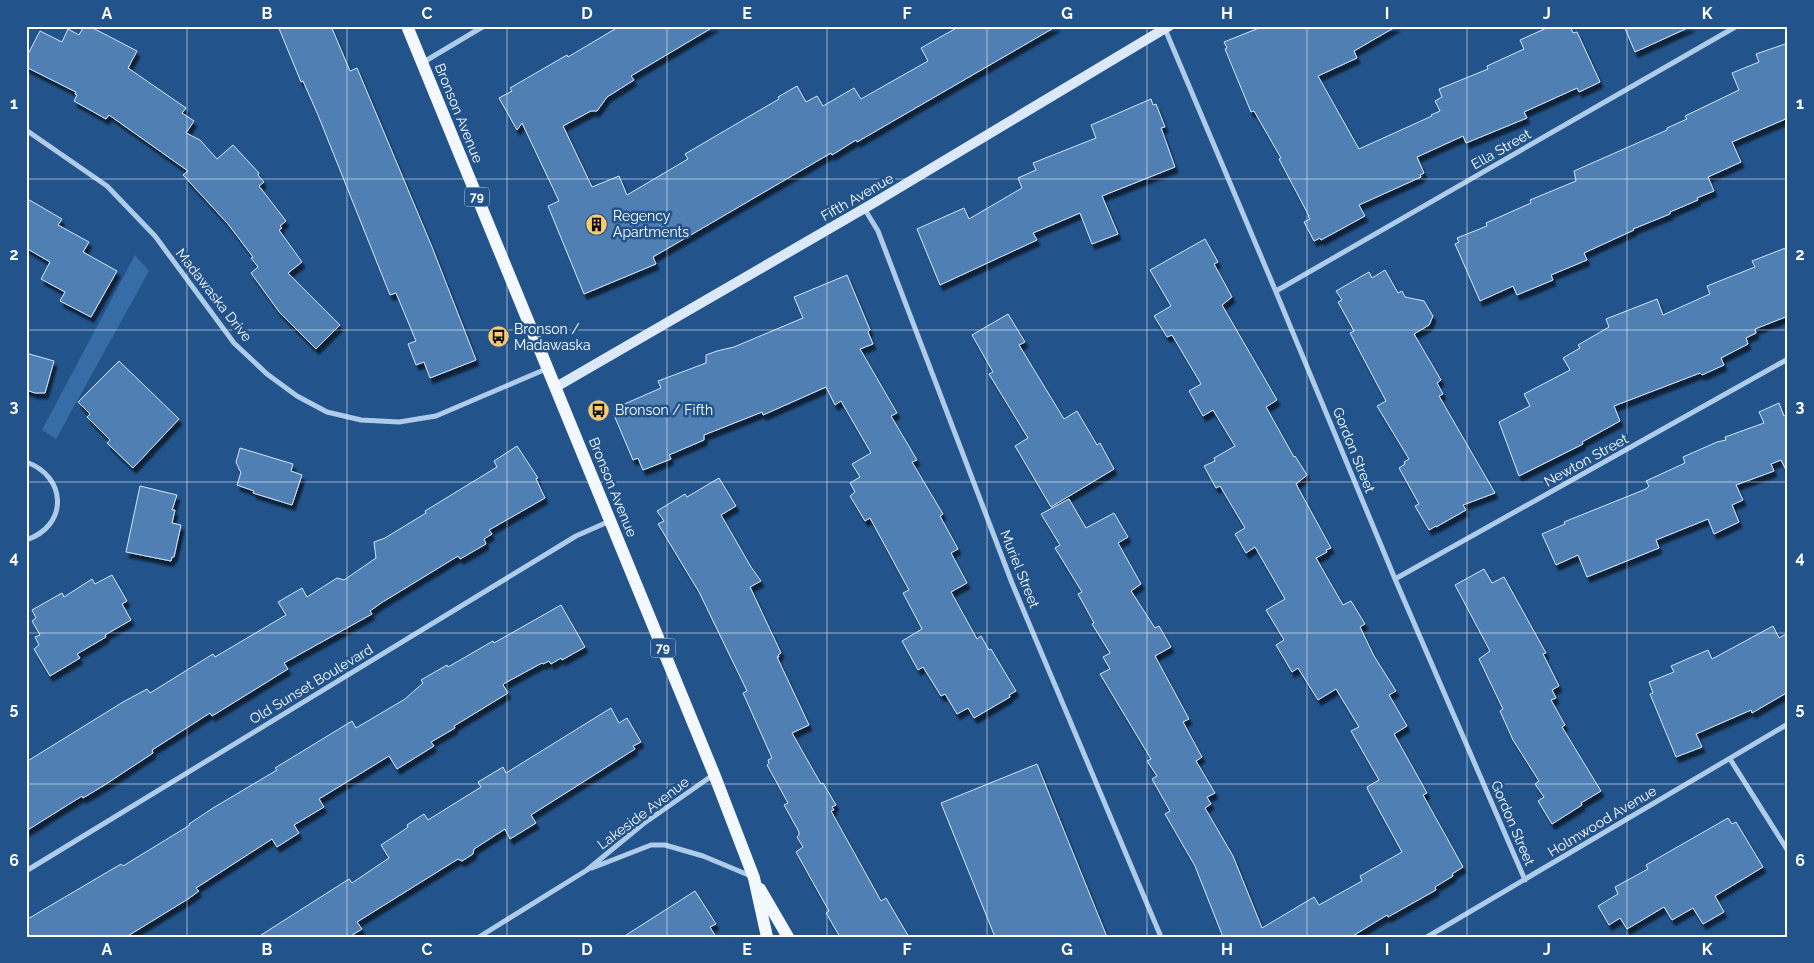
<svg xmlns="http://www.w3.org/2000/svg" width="1814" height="963" font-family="Raleway,sans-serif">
<defs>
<filter id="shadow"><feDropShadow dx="3" dy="5.5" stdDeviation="1" flood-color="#0009"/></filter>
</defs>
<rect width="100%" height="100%" fill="#22538a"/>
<!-- green -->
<path fill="#366da7" d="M135 255 149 271 56 439 42 430Z"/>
<!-- building -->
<path fill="#4f7fb3" stroke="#d3e5f8" filter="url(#shadow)" d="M84 26H89L137 51 128 68 186 108 182 113 194 121 186 133 200 140 217 159 233 145 259 173 258 175 264 182 259 186 286 221 280 226 282 228 279 230 302 262 288 273 340 325 316 349 280 313 251 273 258 267 251 258 253 257 228 224 183 175 188 171 109 115 106 119 74 101 77 95 75 94 76 92 26 67V58L40 31 62 42 68 29 79 35Z
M278 26H331L350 71 357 68 432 247 476 360 430 378 424 362 416 365 408 344 416 341 396 293 390 295 318 115 303 81 301 82Z
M620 26H715L631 76 634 80 607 97 597 111H591L563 126 592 187 619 176 627 195 688 159 685 154 779 99 778 97 797 86 806 102 817 96 823 106 854 88 861 99 928 61 921 48 960 26H1057L857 142 856 140 832 155 831 153 653 257 656 264 584 294 548 206 559 201 522 123 517 130 499 98 512 91 510 88 567 55 568 57Z
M1264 26H1397L1354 51 1357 58 1318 76 1359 149 1432 116 1431 115 1440 111 1435 101 1442 97 1439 89 1488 69 1487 66 1524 49 1520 40 1551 26H1570L1573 33 1577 32 1600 82 1579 92 1577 88 1524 112 1527 118 1505 127 1466 143 1463 136 1417 157 1424 173 1420 175 1421 177 1359 205 1365 216 1321 240 1320 238 1314 241 1304 222 1310 219 1308 216H1309L1279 159 1281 158 1254 111 1251 112 1225 49 1227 48 1224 42Z
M1624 26H1692L1635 52Z
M1788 43V118L1732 142 1741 162 1708 177 1714 191 1697 198 1698 200 1670 212V214L1633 229 1634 230 1584 253 1587 260 1551 275 1553 280 1517 295 1513 286 1480 301 1455 244 1459 242 1457 238 1487 226 1486 223 1531 203 1530 200 1576 181 1574 171 1667 130V128L1687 119 1685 116 1739 90 1732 73 1759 62 1756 54Z
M1151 99 1153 105 1156 104 1165 127 1161 128 1175 167 1102 196 1118 234 1092 244 1080 213 1033 233 1037 240 940 285 917 229 964 208 969 219 1022 188 1018 178 1036 170 1033 163 1096 138 1091 125Z
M26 198 62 219 58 225 89 242 83 252 117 271 91 317 60 301 65 292 41 279 50 262 26 248Z
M1205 239 1218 262 1214 264 1232 297 1222 305 1277 400 1266 407 1294 457 1295 456 1307 475 1296 484 1331 548 1326 550 1327 552 1316 558 1343 605 1351 601 1365 624 1360 627 1374 656 1396 691 1389 695 1407 726 1394 734 1427 793 1423 795 1463 867 1452 874 1453 876 1435 887 1436 890 1388 917 1387 915 1351 937H1223L1195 866 1165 814 1170 811 1152 779 1157 776 1147 761 1151 759 1100 674 1110 669 1103 657 1110 653 1092 624 1094 623 1078 594 1082 592 1055 548 1060 545 1041 514 1069 499 1086 528 1114 513 1128 537 1118 543 1141 584 1131 591 1155 628 1159 626 1171 647 1155 656 1189 719 1183 722 1202 757 1196 761 1215 793 1207 797 1211 804 1205 808 1233 856 1262 928 1314 897 1319 905 1362 881 1360 876 1402 852 1368 790 1367 787 1379 780 1351 731 1359 727 1336 689 1318 700 1298 668 1292 672 1276 645 1284 640 1266 610 1285 599 1255 547 1246 553 1235 534 1245 528 1220 486 1216 488 1204 466 1215 461 1214 458 1235 446 1213 410 1203 416 1189 391 1201 384 1172 335 1167 337 1154 316 1171 306 1150 270Z
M1788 247V316L1755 329 1756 333 1746 338 1748 344 1721 358 1724 365 1702 375 1700 373 1614 406 1620 421 1582 442 1583 444 1519 476 1499 422 1530 406 1524 394 1570 370 1563 358 1580 348 1578 345 1609 327 1606 319 1657 299 1663 315 1710 294 1707 286 1755 267 1752 261Z
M1385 270 1398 293 1402 291 1405 297 1424 301 1433 316 1429 325 1414 334 1441 380 1437 383 1443 394 1439 396 1495 493 1463 505 1466 510 1436 527V526L1429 530 1415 506 1419 504 1399 468 1405 464 1404 462 1409 459 1377 406 1386 401 1350 333 1354 331 1338 302 1342 300 1336 291 1369 272 1372 278Z
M847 275 870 330 868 332 873 344 860 349 897 413 891 416 917 460 912 462 943 514 940 516 958 549 951 553 967 583 951 592 977 639 981 636 989 650 991 649 1016 691 1009 695 1010 697 974 718 968 708 957 714 945 694 941 696 923 667 918 670 902 641 922 629 903 593 909 590 870 518 865 521 850 496 855 492 850 483 860 477 852 464 871 453 841 401 835 405 826 387 763 415 762 412 704 435V440L669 455 671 459 643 470 638 458 633 460 614 415 624 411 622 405 661 388 658 381 706 363V355L717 351 734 347 803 318 794 297Z
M1008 314 1025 342 1019 345 1064 419 1077 411 1097 445 1100 443 1114 469 1051 507 1015 446 1028 438 989 374 993 372 972 335Z
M26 353 54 361 45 393H35L26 390Z
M119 361 179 419 133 468 107 443 110 440 87 417 90 414 78 402Z
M1779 403 1784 416 1788 414V474L1781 460 1771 464 1774 471 1736 485 1743 500 1732 505 1739 522 1714 534 1708 519 1656 540 1659 548 1587 577 1578 555 1556 565 1542 534 1565 524 1564 522 1646 489 1649 486 1646 481 1685 463 1683 457 1717 442 1726 440 1725 437 1764 423 1759 412Z
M517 446 538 478 536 479 545 498 489 530 492 534 484 539 486 544 460 559 458 556 381 603 370 611 372 614 284 663 288 669 212 716 210 713 152 750 153 753 103 786 83 798 82 796 26 831V762L123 702 147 689 150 693 213 654 215 657 286 615 278 602 302 588 307 597 337 578 344 580 376 558 374 542 385 538 426 513 425 511 497 467 494 461Z
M240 448 293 464 291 471 302 475 292 505 253 493 254 491 237 485 241 472 240 471 236 462Z
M719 478 736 506 721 515 751 567 761 581 750 587 781 653 778 655 779 657H777L809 725 792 733 821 784 823 783 836 805 832 807 834 810 831 811 881 901 886 898 909 937H840L826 913 829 911 796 852 803 847 797 837 799 835V832L784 805 788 803 767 765 769 763 768 760 772 758 743 693 747 691 699 592 658 524 664 521 657 511 685 494 687 497Z
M140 486 177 495 172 510H175L172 523 181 525 174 557H172L171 561 126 552Z
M1484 569 1492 583 1504 577 1546 653 1543 654 1559 686 1552 690 1556 698 1551 700 1565 725 1562 727 1601 791 1581 803 1582 805 1552 824 1538 801 1544 797 1535 784 1539 781 1513 740 1500 711 1503 709 1479 659 1490 651 1455 585Z
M112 575 127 601 122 604 131 620 105 635 106 637 77 654 80 658 50 676 34 649 39 645 35 637 40 635 32 621 36 618 32 610 62 593 64 597 92 579 95 584Z
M561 605 585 647 562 660 561 658 551 664 549 661 543 664 542 663 505 683 503 685 508 693 454 726 455 728 431 742 434 746 397 769 389 756 319 799 324 807 294 825 299 833 277 847 272 839 196 888 199 891 188 899 126 937H26V920L121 864 123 866 190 825 189 824 213 808 277 770 275 768 352 721 356 728 405 699 423 683 421 680 447 665 448 667 493 641 494 643Z
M1773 626 1779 638 1788 633V692L1752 713 1751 710 1696 734 1702 747 1676 757 1650 694 1653 693 1649 682 1674 672 1671 666 1708 650 1712 659Z
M611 708 619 723 627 718 641 742 633 746 635 749 531 815 536 823 510 839 505 829 474 849 473 854 462 861 458 859 357 922 362 929 349 937H258L349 879 352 883 389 858 381 845 404 830 408 827 407 825 424 814 428 820 481 787 478 782 503 767 506 773Z
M1037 764 1107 937H995L941 803Z
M1728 818 1732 824 1736 822 1763 867 1715 896 1724 912 1703 924 1693 908 1672 920 1664 907 1627 929 1620 918 1609 925 1598 906 1618 894 1615 887 1648 869 1646 865Z
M695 891 716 924 710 927 716 937H623Z"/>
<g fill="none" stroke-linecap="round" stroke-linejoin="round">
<!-- street -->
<path stroke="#afcbea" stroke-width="5" d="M1165 29 1271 280 1395 579 1525 880
M422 63 484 26
M26 130 107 186 155 236 234 343 267 374 297 396 327 412 361 420 399 422 436 416 546 369
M864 208 878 231 1012 583 1161 937
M1276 291 1737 26
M26 462C67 476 69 526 26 540
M1395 579 1788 359
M1730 759 1788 851
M592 868 651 845H665L703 856 751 876
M26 871 576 536 610 521
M479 937 587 870 643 824 713 775
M1427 937 1788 724"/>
<!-- secondary -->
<path stroke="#dae8f8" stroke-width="10" d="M556 387 877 201 1169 26"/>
<!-- primary -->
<path stroke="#f3f8fe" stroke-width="12" d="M407 26 714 774 754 878 767 937
M760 889 788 937"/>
</g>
<!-- grid -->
<path fill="none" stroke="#fff" stroke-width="1" stroke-opacity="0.55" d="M187 26V937M347 26V937M507 26V937M667 26V937M827 26V937M987 26V937M1147 26V937M1307 26V937M1467 26V937M1627 26V937M26 179H1788M26 330H1788M26 482H1788M26 633H1788M26 784H1788"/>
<!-- icons -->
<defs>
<symbol id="building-disc" viewBox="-11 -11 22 22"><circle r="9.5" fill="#f6cb71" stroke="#22538a"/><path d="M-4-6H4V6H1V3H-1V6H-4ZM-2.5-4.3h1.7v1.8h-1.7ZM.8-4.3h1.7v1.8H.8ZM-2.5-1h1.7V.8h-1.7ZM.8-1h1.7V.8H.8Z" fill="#111"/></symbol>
<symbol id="bus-disc" viewBox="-11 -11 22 22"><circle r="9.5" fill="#f6cb71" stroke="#22538a"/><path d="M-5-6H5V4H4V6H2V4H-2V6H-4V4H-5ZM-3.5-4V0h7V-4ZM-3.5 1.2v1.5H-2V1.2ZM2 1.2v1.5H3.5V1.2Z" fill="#111"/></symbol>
</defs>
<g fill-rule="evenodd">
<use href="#building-disc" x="584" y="212" width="25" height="25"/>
<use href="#bus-disc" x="486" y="324" width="25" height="25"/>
<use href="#bus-disc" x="586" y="398" width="25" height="25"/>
</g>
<g text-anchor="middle" stroke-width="5" stroke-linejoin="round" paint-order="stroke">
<!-- shield labels -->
<g fill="#22538a" stroke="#bdcbdc" stroke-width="1">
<rect x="464.5" y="187.5" width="25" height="19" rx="4"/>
<rect x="650.5" y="638.5" width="25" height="19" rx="4"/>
</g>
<g font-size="12" font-weight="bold" fill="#fff">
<text x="477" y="201">79</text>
<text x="663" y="652">79</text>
</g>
<!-- street labels -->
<g font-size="14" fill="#fff" stroke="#22538a">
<text transform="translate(459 113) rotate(68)" y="5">Bronson Avenue</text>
<text transform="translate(1501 149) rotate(-30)" y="5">Ella Street</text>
<text transform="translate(857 197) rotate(-30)" y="5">Fifth Avenue</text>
<text transform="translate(214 295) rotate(52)" y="5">Madawaska Drive</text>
<text transform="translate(1354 450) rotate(68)" y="5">Gordon Street</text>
<text transform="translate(1586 460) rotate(-29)" y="5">Newton Street</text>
<text transform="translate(613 487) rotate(68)" y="5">Bronson Avenue</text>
<text transform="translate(1020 569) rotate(68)" y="5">Muriel Street</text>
<text transform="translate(311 684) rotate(-31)" y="5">Old Sunset Boulevard</text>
<text transform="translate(643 813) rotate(-37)" y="5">Lakeside Avenue</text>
<text transform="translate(1602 821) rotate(-31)" y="5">Holmwood Avenue</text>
<text transform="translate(1513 823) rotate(67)" y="5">Gordon Street</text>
</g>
<!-- poi labels -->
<g font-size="14" fill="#fff" stroke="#22538a" text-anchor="start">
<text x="613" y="221">Regency<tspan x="613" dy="16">Apartments</tspan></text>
<text x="514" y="334">Bronson /<tspan x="514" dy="16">Madawaska</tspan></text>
<text x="615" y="415">Bronson / Fifth</text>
</g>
</g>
<!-- border -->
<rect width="1814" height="963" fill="none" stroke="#22538a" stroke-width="55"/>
<rect x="28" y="28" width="1758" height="908" fill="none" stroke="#fff" stroke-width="2"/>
<g font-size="16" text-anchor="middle" font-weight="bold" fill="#fff">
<text x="107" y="19">A</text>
<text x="267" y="19">B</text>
<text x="427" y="19">C</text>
<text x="587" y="19">D</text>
<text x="747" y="19">E</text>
<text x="907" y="19">F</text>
<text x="1067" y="19">G</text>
<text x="1227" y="19">H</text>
<text x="1387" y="19">I</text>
<text x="1547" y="19">J</text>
<text x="1707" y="19">K</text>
<text x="14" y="109">1</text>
<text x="1800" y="109">1</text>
<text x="14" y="260">2</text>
<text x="1800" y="260">2</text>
<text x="14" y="412">3</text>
<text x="1800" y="412">3</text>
<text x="14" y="563">4</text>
<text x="1800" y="563">4</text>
<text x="14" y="714">5</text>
<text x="1800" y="714">5</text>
<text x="14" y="866">6</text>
<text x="1800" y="866">6</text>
<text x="107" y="955">A</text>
<text x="267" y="955">B</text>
<text x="427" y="955">C</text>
<text x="587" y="955">D</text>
<text x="747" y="955">E</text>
<text x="907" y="955">F</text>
<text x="1067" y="955">G</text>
<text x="1227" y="955">H</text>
<text x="1387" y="955">I</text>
<text x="1547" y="955">J</text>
<text x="1707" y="955">K</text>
</g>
</svg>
